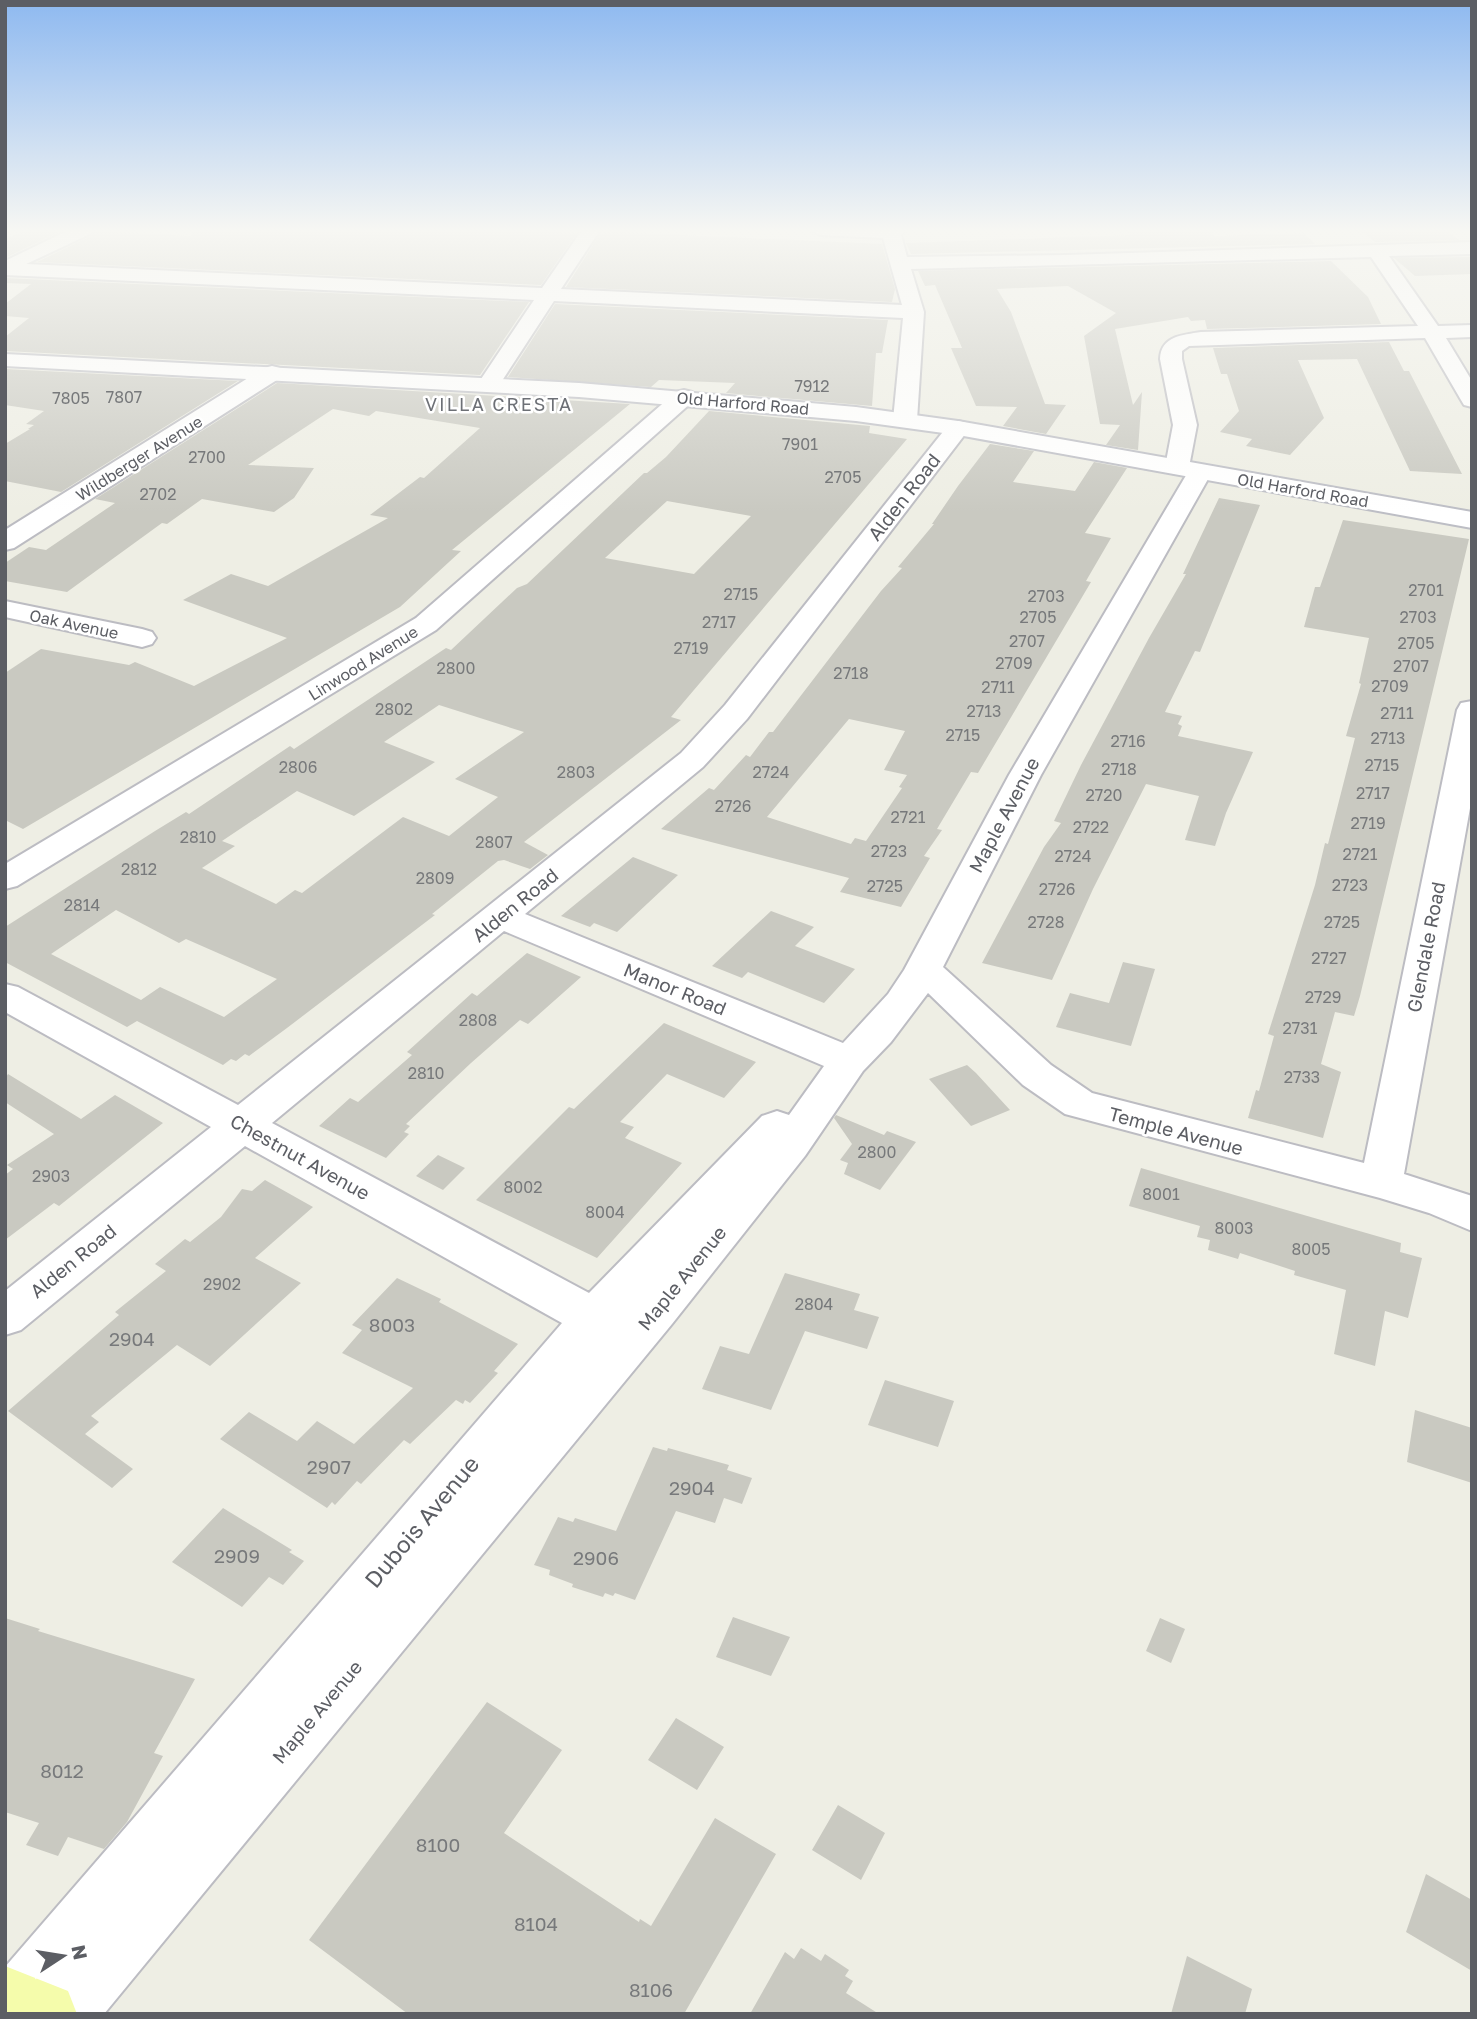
<svg xmlns="http://www.w3.org/2000/svg" width="1477" height="2019" font-family="'Golos Text',sans-serif">
<rect width="100%" height="100%" fill="#eeeee4"/>
<!-- building -->
<path fill="#c9c9c1" fill-rule="evenodd" d="M27 230H63L5 258V239Z
M192 230H517L577 233 541 285 37 262 91 236 95 231 191 236Z
M1127 230H1210L1215 236 1304 233 1315 244 911 254 906 243 1132 235Z
M1360 230H1446L1459 240 1375 242Z
M615 232 882 244 895 289 892 302 566 287 600 234Z
M1472 257V274L1415 276 1394 258Z
M1331 261 1368 297 1381 324 1207 329 1205 320 1191 321 1188 317 1115 329 1133 405 1142 392 1138 450 1106 445 1120 425 1100 424 1084 336 1116 313 1068 286 997 289 1011 312 1045 404 1066 405 1046 434 1003 426 1017 407 976 406 951 348H962L935 285 925 286 918 271Z
M5 278 529 302 480 375 5 351V337L29 318 5 316V304L31 284 5 283Z
M555 304 888 320 882 353H876L872 406 726 393 735 383 659 380 651 387 508 377Z
M1389 342 1404 371H1409L1462 474 1410 471 1357 359 1298 360 1324 418 1290 455 1246 446 1252 439 1220 432 1239 411 1227 374H1221L1213 348Z
M5 369 238 381 61 492 5 481V444L30 429H28L34 425 26 424 44 411 5 405Z
M277 383 630 404 452 550 461 551 400 607 23 829 5 820V673L41 649 129 665 135 662 194 686 287 638 183 600 231 574 268 586 388 518 370 515 420 477 424 478 480 428 376 411 369 416 333 409 248 465 314 468 294 498 274 512 202 499 167 524 162 523 67 592 5 581V563L29 547 46 550 115 503 95 499Z
M709 411 870 426 869 433 907 439 671 717 681 720 524 842 548 855 530 869 504 860 498 861 432 914 435 915 287 1028 249 1056 245 1054 236 1061 231 1059 223 1065 137 1021 127 1027 5 962V927L155 831 186 812 189 814 290 746 294 749 446 648 451 650 517 588 527 584 644 473H647L666 457ZM667 501 751 516 694 574 605 558ZM439 705 524 732 455 779 498 797 449 836 403 817 302 893 295 890 276 904 202 868 235 846 222 841 297 791 354 816 435 762 384 742ZM116 910 179 943 186 939 277 979 224 1017 160 987 141 1000 51 954Z
M990 444 1034 451 1013 482 1075 491 1094 462 1127 468 1085 533 1111 538 1086 581 1091 582 978 773 971 772 937 829 942 830 924 856 930 858 901 907 840 892 849 878 661 829 709 788 714 790 746 755 750 757 769 732H773L881 591 902 568 898 567 934 524H932L958 486ZM849 719 905 731 884 770 907 775 899 787 902 788 866 841 855 838 851 844 767 817Z
M1219 498 1260 505 1200 652 1195 651 1165 712 1182 716 1178 724 1182 726 1178 736 1253 752 1226 813 1215 846 1185 840 1199 796 1146 784 1093 889 1052 980 982 963 1044 847 1061 823 1054 821 1081 765 1149 638 1186 574H1183Z
M1343 520 1469 539 1360 996 1354 1016 1335 1012 1321 1064 1341 1072 1323 1138 1248 1118 1256 1090 1259 1091 1274 1036 1268 1034 1315 885 1325 843 1328 844 1355 738 1346 736 1361 684 1359 683 1369 638 1304 627 1315 587H1320Z
M633 857 678 875 617 932 594 923 590 927 561 916Z
M771 911 814 927 795 946 855 969 824 1003 748 972 742 978 712 966Z
M527 953 581 977 528 1024 520 1020 471 1063 406 1124 410 1126 404 1132 409 1134 386 1158 319 1126 350 1098 358 1102 412 1055 407 1052 472 993 477 996Z
M1123 962 1155 969 1131 1046 1056 1027 1070 993 1109 1003Z
M664 1023 756 1062 724 1098 667 1074 620 1122 634 1127 625 1138 682 1163 597 1258 476 1200 569 1107 574 1109Z
M967 1065 976 1073 1010 1110 971 1126 929 1079Z
M8 1074 81 1119 115 1095 163 1123 59 1206 54 1203 5 1240V1175L13 1169 7 1165 54 1134 5 1102V1079Z
M836 1115 884 1135 887 1131 916 1142 880 1190 844 1174 848 1163 840 1160 852 1144 834 1118Z
M438 1155 465 1168 443 1190 416 1176Z
M1141 1168 1401 1243 1400 1252 1422 1258 1408 1318 1385 1311 1375 1366 1334 1354 1346 1290 1294 1275 1295 1271 1240 1253 1238 1259 1208 1250 1210 1240 1197 1237 1200 1226 1129 1206Z
M265 1180 313 1207 255 1258 301 1283 210 1366 177 1345 91 1416 99 1422 85 1434 133 1469 112 1488 8 1411 119 1315 115 1312 166 1271 155 1264 185 1239 190 1242 221 1217 242 1189 252 1191Z
M785 1273 860 1294 854 1310 879 1317 867 1349 805 1331 771 1410 702 1389 720 1346 749 1354Z
M397 1278 441 1299 439 1302 518 1344 494 1371 498 1373 470 1403 465 1400 463 1404 456 1400 410 1444 404 1440 361 1484 357 1481 335 1505 332 1502 327 1508 220 1439 249 1412 297 1441 317 1421 354 1444 413 1388 342 1353 362 1330 352 1325Z
M885 1380 954 1401 938 1447 868 1425Z
M1415 1410 1472 1428V1483L1407 1462Z
M653 1447 667 1451 668 1448 729 1465 727 1470 752 1478 742 1504 724 1498 715 1523 676 1511 635 1600 615 1593 613 1596 605 1593 603 1597 572 1587 573 1584 549 1575 550 1570 534 1565 558 1517 573 1522 575 1518 616 1531Z
M223 1508 292 1550 289 1552 304 1561 283 1585 269 1577 242 1607 172 1562Z
M733 1617 790 1637 771 1676 716 1657Z
M5 1618 40 1629 38 1631 195 1679 154 1753 163 1756 127 1822 104 1849 68 1837 58 1856 26 1845 39 1823 5 1812Z
M1160 1618 1185 1629 1171 1663 1146 1651Z
M487 1702 562 1750 504 1833 639 1922 640 1919 651 1926 715 1818 776 1854 684 2014H408L309 1940Z
M676 1718 724 1747 697 1790 648 1760Z
M838 1805 885 1833 861 1880 812 1850Z
M1426 1874 1472 1900V1971L1406 1932Z
M801 1948 821 1961 825 1954 849 1970 845 1976 853 1981 846 1993 879 2014H750L785 1952 794 1959Z
M1187 1956 1252 1989 1245 2014H1171Z"/>
<g fill="none" stroke-linecap="round" stroke-linejoin="round">
<defs>
<path id="street" d="M582 230H600L561 289 902 305 883 238 820 235 811 230H905L901 235 907 257 1066 255 1472 242V254L1389 256 1438 326 1472 325V337L1446 338 1472 381V407L1464 405 1461 400 1425 338 1189 346 1182 351V359L1197 425 1189 467 1186 472 1177 474 1168 472 1165 467 1173 425 1160 359C1161 336 1182 335 1201 332L1418 326 1371 257 911 269 924 312 917 420 913 425H897L893 420 903 318 554 301 496 390H480L477 385 534 300 5 275V263L542 288Z
M272 366 280 368 283 373 280 378 14 548 5 550V530L264 368Z
M684 390 692 392 695 397 692 402 436 630 17 886 5 889V864L416 618 676 392Z
M958 421 966 423 970 428 966 433 747 719 703 767 525 914 843 1043 888 994 904 970 1009 775 1188 472 1191 467 1200 465 1209 467 1212 472 1041 775 943 967 1051 1065 1092 1093 1364 1163 1457 710 1461 703 1472 701V797L1404 1174 1472 1196V1231L1429 1213 1380 1198 1065 1114 1023 1085 928 993 891 1042 863 1071 805 1156 672 1324 104 2014H5V1967L562 1323 245 1146 21 1330 5 1335V1291L211 1127 5 1012V984L18 987 238 1105 681 753 725 705 950 423ZM504 931 824 1066 789 1115 777 1111 762 1116 589 1293 272 1123Z
M5 601 142 629 152 632 156 638 152 644 142 647 5 617Z"/>
<path id="secondary" d="M69 230H93L90 234 5 274V261Z
M5 354 579 383 856 407 958 421 1472 512V528L958 435 856 421 579 397 5 366Z"/>
<path id="primary" d="M5 1966 68 1991 77 2014H5Z"/>
</defs>
<!-- street casing -->
<use href="#street" stroke="#bcbcc2" stroke-width="4"/>
<!-- secondary casing -->
<use href="#secondary" stroke="#bdbec5" stroke-width="4"/>
<!-- primary casing -->
<use href="#primary" stroke="#ede95f" stroke-width="4"/>
<!-- street -->
<use href="#street" fill="#fff" fill-rule="evenodd"/>
<!-- secondary -->
<use href="#secondary" fill="#fff" fill-rule="evenodd"/>
<!-- primary -->
<use href="#primary" fill="#f5fcab" fill-rule="evenodd"/>
</g>
<!-- sky -->
<linearGradient id="sky" x2="0" y2="1"><stop stop-color="#8eb9f0"/><stop offset="0.45" stop-color="#f7f7f3"/><stop offset="1" stop-color="#f7f7f3" stop-opacity="0"/></linearGradient>
<rect width="1477" height="513" fill="url(#sky)"/>
<g text-anchor="middle" stroke-width="5" stroke-linejoin="round" paint-order="stroke">
<!-- number labels -->
<g font-size="16" fill="#77797b">
<text x="812" y="392">7912</text>
<text x="124" y="403">7807</text>
<text x="71" y="404">7805</text>
<text x="800" y="450">7901</text>
<text x="207" y="463">2700</text>
<text x="843" y="483">2705</text>
<text x="158" y="500">2702</text>
<text x="1426" y="596">2701</text>
<text x="741" y="600">2715</text>
<text x="1046" y="602">2703</text>
<text x="1038" y="623">2705</text>
<text x="1418" y="623">2703</text>
<text x="719" y="628">2717</text>
<text x="1027" y="647">2707</text>
<text x="1416" y="649">2705</text>
<text x="691" y="654">2719</text>
<text x="1014" y="669">2709</text>
<text x="1411" y="672">2707</text>
<text x="456" y="674">2800</text>
<text x="851" y="679">2718</text>
<text x="1390" y="692">2709</text>
<text x="998" y="693">2711</text>
<text x="394" y="715">2802</text>
<text x="984" y="717">2713</text>
<text x="1397" y="719">2711</text>
<text x="963" y="741">2715</text>
<text x="1388" y="744">2713</text>
<text x="1128" y="747">2716</text>
<text x="1382" y="771">2715</text>
<text x="298" y="773">2806</text>
<text x="1119" y="775">2718</text>
<text x="576" y="778">2803</text>
<text x="771" y="778">2724</text>
<text x="1373" y="799">2717</text>
<text x="1104" y="801">2720</text>
<text x="733" y="812">2726</text>
<text x="908" y="823">2721</text>
<text x="1368" y="829">2719</text>
<text x="1091" y="833">2722</text>
<text x="198" y="843">2810</text>
<text x="494" y="848">2807</text>
<text x="889" y="857">2723</text>
<text x="1360" y="860">2721</text>
<text x="1073" y="862">2724</text>
<text x="139" y="875">2812</text>
<text x="435" y="884">2809</text>
<text x="1350" y="891">2723</text>
<text x="885" y="892">2725</text>
<text x="1057" y="895">2726</text>
<text x="82" y="911">2814</text>
<text x="1046" y="928">2728</text>
<text x="1342" y="928">2725</text>
<text x="1329" y="964">2727</text>
<text x="1323" y="1003">2729</text>
<text x="478" y="1026">2808</text>
<text x="1300" y="1034">2731</text>
<text x="426" y="1079">2810</text>
<text x="1302" y="1083">2733</text>
<text x="877" y="1158">2800</text>
<text x="51" y="1182">2903</text>
<text x="523" y="1193">8002</text>
<text x="1161" y="1200">8001</text>
<text x="605" y="1218">8004</text>
<text x="1234" y="1234">8003</text>
<text x="1311" y="1255">8005</text>
<text x="222" y="1290">2902</text>
<text x="814" y="1310">2804</text>
</g>
<!-- far-street labels -->
<g font-size="16" fill="#5c5e64" stroke="#fff">
<text transform="translate(743 403) rotate(5)" y="6">Old Harford Road</text>
<text transform="translate(139 458) rotate(-32)" y="6">Wildberger Avenue</text>
<text transform="translate(1303 490) rotate(10)" y="6">Old Harford Road</text>
<text transform="translate(74 624) rotate(12)" y="6">Oak Avenue</text>
<text transform="translate(363 663) rotate(-32)" y="6">Linwood Avenue</text>
</g>
<!-- far-neighbourhood labels -->
<g font-size="18" letter-spacing="2" fill="#6d7076" stroke="#fff">
<text x="499" y="411">VILLA CRESTA</text>
</g>
<!-- street labels -->
<g font-size="19" fill="#5c5e64" stroke="#fff">
<text transform="translate(904 497) rotate(-52)" y="7">Alden Road</text>
<text transform="translate(1004 815) rotate(-62)" y="7">Maple Avenue</text>
<text transform="translate(515 905) rotate(-39)" y="7">Alden Road</text>
<text transform="translate(1426 947) rotate(-79)" y="7">Glendale Road</text>
<text transform="translate(675 989) rotate(22)" y="7">Manor Road</text>
<text transform="translate(1176 1131) rotate(15)" y="7">Temple Avenue</text>
<text transform="translate(300 1157) rotate(29)" y="7">Chestnut Avenue</text>
<text transform="translate(73 1261) rotate(-39)" y="7">Alden Road</text>
<text transform="translate(682 1278) rotate(-51)" y="7">Maple Avenue</text>
<text transform="translate(317 1712) rotate(-50)" y="7">Maple Avenue</text>
</g>
<!-- near-number labels -->
<g font-size="19" fill="#77797b">
<text x="392" y="1332">8003</text>
<text x="132" y="1346">2904</text>
<text x="329" y="1474">2907</text>
<text x="692" y="1495">2904</text>
<text x="237" y="1563">2909</text>
<text x="596" y="1565">2906</text>
<text x="62" y="1778">8012</text>
<text x="438" y="1852">8100</text>
<text x="536" y="1931">8104</text>
<text x="651" y="1997">8106</text>
</g>
<!-- near-street labels -->
<g font-size="23" fill="#5c5e64" stroke="#fff">
<text transform="translate(422 1522) rotate(-50)" y="8">Dubois Avenue</text>
</g>
</g>
<!-- border -->
<rect width="1477" height="2019" fill="none" stroke="#5c5e64" stroke-width="14"/>
<!-- north arrow -->
<g transform="translate(63 1956) rotate(78)" stroke="#ffffff" stroke-width="5" paint-order="stroke">
<path d="M0-5L12 26L0 18L-12 26Z" fill="#5c5e64"/>
<text y="-10" font-size="19" font-weight="bold" text-anchor="middle" fill="#5c5e64">N</text>
</g>
</svg>
